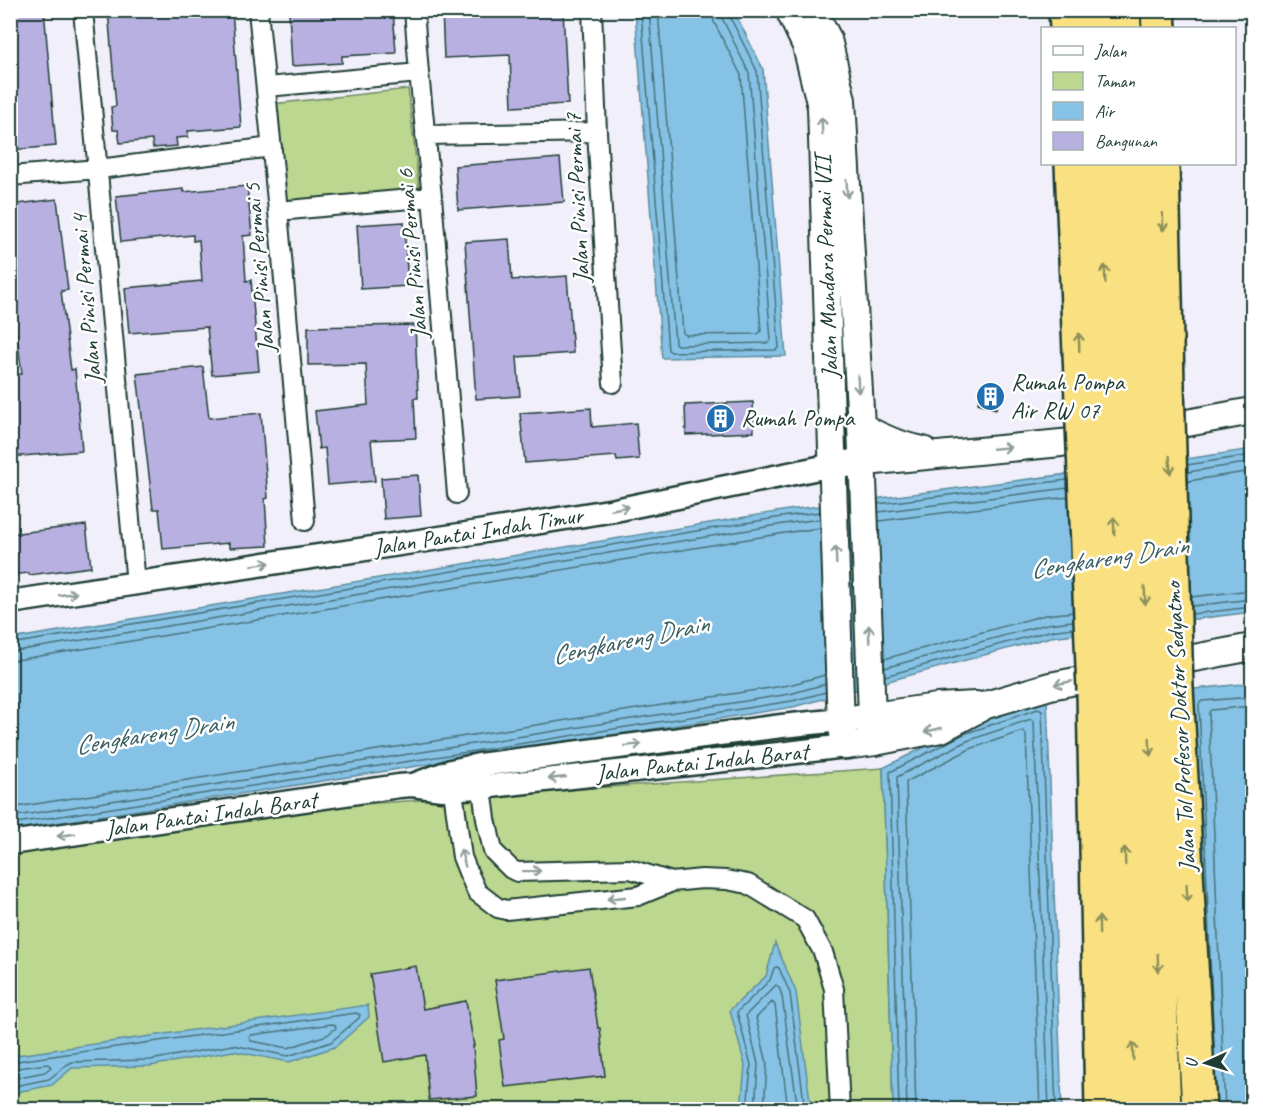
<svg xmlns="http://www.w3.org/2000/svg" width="1263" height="1120" font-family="Caveat,sans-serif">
<rect width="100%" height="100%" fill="#f1eff9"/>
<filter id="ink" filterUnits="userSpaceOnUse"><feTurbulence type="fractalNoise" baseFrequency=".0167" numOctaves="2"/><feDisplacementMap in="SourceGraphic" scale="12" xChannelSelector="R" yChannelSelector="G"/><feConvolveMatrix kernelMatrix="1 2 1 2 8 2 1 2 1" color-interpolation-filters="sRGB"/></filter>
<g filter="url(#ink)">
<!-- green -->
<path fill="#bcd78f" stroke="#6e8a62" stroke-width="1.5" d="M408 89 419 188 284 203 273 104Z
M883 768 893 1109 11 1110V855L306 808Z"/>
<!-- water -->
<path fill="#86c2e5" stroke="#5d8d9e" stroke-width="1.5" d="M635 11H734L763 69 786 356 662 358Z
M1252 449V612L1051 637 793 707 11 830V639L788 510 1193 458Z
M1252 683V1109H1203L1185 690Z
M1047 699 1062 1109H893L883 768 962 728Z
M775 943 796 992 811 1109H741L745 1065 730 1010 766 976Z
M368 1005 369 1017 335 1047 289 1062 233 1051 150 1066 72 1068 52 1085 11 1093V1056Z"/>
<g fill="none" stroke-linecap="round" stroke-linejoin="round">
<!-- shore -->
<path stroke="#48727b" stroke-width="1.5" d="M641 10 668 350 671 352 776 350 779 347 757 71 729 15V10
M649 10 675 343 677 345 768 343 771 340 749 73 722 18 721 10
M658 10 683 333 686 335 758 334 761 331 741 75 714 22 712 10
M1187 465 1252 455
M1188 472 1252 462
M1188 481 1252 471
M878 504 1067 480
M879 512 1068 488
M879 521 1068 497
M1191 597 1252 590
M1192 606 1252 599
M1192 614 1252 607
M10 644 788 516 820 512
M10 652 790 523 820 519
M884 659 1045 615 1073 612
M10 661 791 532 820 528
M884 668 1047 624 1073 621
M885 676 1049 631 1073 628
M10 808 789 685 825 675
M10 817 790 694 825 684
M10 824 792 701 826 692
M332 1024 335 1025 336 1028 327 1035 288 1048 251 1041 249 1038 251 1035Z
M1214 1047 1199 704 1202 701 1252 697
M10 1062 356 1013 360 1015 359 1018 331 1042 288 1056 233 1045 150 1060 72 1062 68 1064 49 1079 10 1087
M10 1069 48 1064 51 1067 45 1072 10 1079
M747 1110 751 1065 737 1012 770 980 774 968 777 967 779 968 790 993 805 1110
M755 1110 758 1064 746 1015 776 985 779 987 782 996 798 1110
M764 1110 767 1063 756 1018 772 1002 775 1005 788 1110
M899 1110 890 772 964 734 1038 709 1042 711 1056 1110
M907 1110 897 777 967 741 1031 719 1034 722 1049 1110
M916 1110 906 782 970 749 1023 731 1026 734 1040 1110
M1225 1110 1209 712 1211 710 1252 706"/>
</g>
<!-- building -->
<path fill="#b8b0e1" stroke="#1f3d34" stroke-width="1.5" d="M10 10H44L56 146 10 150Z
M108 10H232L241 127 188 131V137L176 138 177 146 153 148 152 140 120 143 118 130H113L111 107 116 106Z
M306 10H393L396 53 342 56V63L292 66 289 12Z
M442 10H563L568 104 512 107 510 55 444 58Z
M560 158 564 202 458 210 455 166Z
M247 186 252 235 243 236 246 281 251 280 259 371 212 375 207 327 129 333 125 288 202 281 199 240 193 241V235L121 242 116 196 183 189V192Z
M57 199 68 290 61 291 71 370 75 369 82 451 10 457V384H13L12 375 22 374 12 297H10V205Z
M404 222 408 286 361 289 357 225Z
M509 239 512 280 567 276 573 353 517 357 520 396 476 399 465 242Z
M415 325 418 398H414L416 438 371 440 375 481 328 485 325 448 319 449 315 411 368 405 366 364 308 365V327Z
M203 367 209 418 261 413 268 498 265 499 268 546 229 548V543L163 549 159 509H153L137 374Z
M983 384 1002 389 996 409 978 403Z
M753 402 754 432 686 435 685 405Z
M591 408 592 427 636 423 639 459 617 461 616 456 525 463 520 413Z
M418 475 421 516 384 519 381 478Z
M86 525 91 567 29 575V573L10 575V534Z
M416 966 423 1009 466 1001 474 1046H473L477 1096 429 1100 425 1055 384 1062 370 974Z
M589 967 598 1028H600L605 1076 505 1087 499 1040 504 1039 495 980Z"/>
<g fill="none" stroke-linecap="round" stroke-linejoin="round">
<defs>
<path id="minor" d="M83 10 136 584
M258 10 278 211 305 521
M414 10 419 73 432 197 457 494
M592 10 597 132 613 383
M267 87 419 73
M425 135 597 132
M10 176 99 169 272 147
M278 211 432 197
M480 773 486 819 493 851 511 869 517 872 630 869 672 882
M451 776 462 857 468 872 477 892 498 908 506 910 638 896 672 882 702 879 726 880 748 884 805 919 823 952 834 989 840 1110"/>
<path id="tertiary" d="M10 602 460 535 615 510 833 465
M416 784 451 771 479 765 782 726 841 720
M10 843 399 786 412 785 442 789 482 787 779 754 845 746"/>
<path id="secondary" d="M789 10 806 46 821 107 840 698 841 720 845 746 875 742 941 729 986 705 1050 686 1112 674
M813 10 828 39 842 100 861 426 872 716 875 742
M861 426C881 438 900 446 923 450
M1149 430 1252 411
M845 464 1061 443 1101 437
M1157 665 1252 647
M858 718 937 707 976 705"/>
<path id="motorway" d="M1066 10 1067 28
M1095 10 1096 28
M1123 10 1124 28
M1158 10 1159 28
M1072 164 1082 400
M1101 164 1110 395
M1129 164 1138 390
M1162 164 1167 385
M1148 688 1164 1110
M1176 688 1199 1110
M1119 689 1135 1110
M1094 690 1102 1110"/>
</defs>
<!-- minor casing -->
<use href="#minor" stroke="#1f3d34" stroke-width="22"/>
<!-- tertiary casing -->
<use href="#tertiary" stroke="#1f3d34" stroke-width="27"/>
<!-- secondary casing -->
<use href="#secondary" stroke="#1f3d34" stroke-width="30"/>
<!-- motorway casing -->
<use href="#motorway" stroke="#1f3d34" stroke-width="38"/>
<!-- minor -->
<use href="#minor" stroke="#fff" stroke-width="18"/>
<!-- tertiary -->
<use href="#tertiary" stroke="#fff" stroke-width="22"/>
<!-- secondary -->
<use href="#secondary" stroke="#fff" stroke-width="26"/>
<!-- motorway -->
<use href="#motorway" stroke="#f9e181" stroke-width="33"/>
<defs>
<path id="motorway-bridge" d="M1167 385 1176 688
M1138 390 1148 688
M1110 395 1119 689
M1082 400 1094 690"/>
</defs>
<!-- motorway-bridge casing -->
<use href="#motorway-bridge" stroke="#1f3d34" stroke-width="38" stroke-linecap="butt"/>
<!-- motorway-bridge -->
<use href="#motorway-bridge" stroke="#f9e181" stroke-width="33"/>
</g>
<!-- one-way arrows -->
<defs><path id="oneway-shaft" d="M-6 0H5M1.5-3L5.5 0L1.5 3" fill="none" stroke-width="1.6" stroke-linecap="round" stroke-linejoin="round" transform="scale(1.5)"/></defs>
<g stroke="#8f9e9a">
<use href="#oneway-shaft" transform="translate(822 126) rotate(-92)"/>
<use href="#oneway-shaft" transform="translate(847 189) rotate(87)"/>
<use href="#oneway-shaft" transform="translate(858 384) rotate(87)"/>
<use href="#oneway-shaft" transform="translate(1002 448) rotate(-5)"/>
<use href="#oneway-shaft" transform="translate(620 508) rotate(-11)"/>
<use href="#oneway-shaft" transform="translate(836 555) rotate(-92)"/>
<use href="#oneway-shaft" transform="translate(261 564) rotate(-9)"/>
<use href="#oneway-shaft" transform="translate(68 594) rotate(-8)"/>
<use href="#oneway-shaft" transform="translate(869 634) rotate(-92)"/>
<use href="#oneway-shaft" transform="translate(1063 683) rotate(169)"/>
<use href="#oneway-shaft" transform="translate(933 730) rotate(167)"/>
<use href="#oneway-shaft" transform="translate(633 745) rotate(-7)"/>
<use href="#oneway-shaft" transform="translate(557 778) rotate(174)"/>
<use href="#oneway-shaft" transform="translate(66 835) rotate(172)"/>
<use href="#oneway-shaft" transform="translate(463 858) rotate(-105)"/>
<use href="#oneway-shaft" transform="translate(532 871) rotate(-1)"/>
<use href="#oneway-shaft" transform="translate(616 898) rotate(174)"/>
</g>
<g stroke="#8c8f5a">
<use href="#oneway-shaft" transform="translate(1163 222) rotate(89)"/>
<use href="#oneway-shaft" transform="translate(1105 274) rotate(-92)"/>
<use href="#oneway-shaft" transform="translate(1079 342) rotate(-92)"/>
<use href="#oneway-shaft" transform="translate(1170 465) rotate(88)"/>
<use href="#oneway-shaft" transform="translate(1114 526) rotate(-92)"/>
<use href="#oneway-shaft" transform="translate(1145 596) rotate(88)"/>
<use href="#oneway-shaft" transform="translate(1150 747) rotate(88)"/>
<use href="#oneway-shaft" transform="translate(1125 856) rotate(-92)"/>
<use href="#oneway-shaft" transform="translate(1187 893) rotate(87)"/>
<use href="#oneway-shaft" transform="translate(1099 925) rotate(-91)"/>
<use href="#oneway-shaft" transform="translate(1158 963) rotate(88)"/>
<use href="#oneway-shaft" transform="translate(1133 1051) rotate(-92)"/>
</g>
</g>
<!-- icons -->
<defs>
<symbol id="building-disc" viewBox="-11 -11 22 22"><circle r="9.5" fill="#1f6fb2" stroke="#fff"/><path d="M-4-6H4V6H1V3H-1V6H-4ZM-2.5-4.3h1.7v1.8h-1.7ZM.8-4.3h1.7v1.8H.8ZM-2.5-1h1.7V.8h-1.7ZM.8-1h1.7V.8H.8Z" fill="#fff"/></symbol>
</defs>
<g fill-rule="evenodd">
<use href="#building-disc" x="974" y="380" width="33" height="33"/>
<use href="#building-disc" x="704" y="402" width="33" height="33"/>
</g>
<g text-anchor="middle" stroke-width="5" stroke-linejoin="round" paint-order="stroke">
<!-- street labels -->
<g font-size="24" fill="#1f3d34" stroke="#fff">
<text transform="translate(577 198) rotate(-93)" y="8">Jalan Pinisi Permai 7</text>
<text transform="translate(412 254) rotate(-95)" y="8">Jalan Pinisi Permai 6</text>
<text transform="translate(826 267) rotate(-92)" y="8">Jalan Mandara Permai VII</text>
<text transform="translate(259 268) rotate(-95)" y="8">Jalan Pinisi Permai 5</text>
<text transform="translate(86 299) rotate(-95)" y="8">Jalan Pinisi Permai 4</text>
<text transform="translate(478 531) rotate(-9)" y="8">Jalan Pantai Indah Timur</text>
<text transform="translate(1180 727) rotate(-93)" y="8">Jalan Tol Profesor Doktor Sedyatmo</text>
<text transform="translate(702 762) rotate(-6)" y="8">Jalan Pantai Indah Barat</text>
<text transform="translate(211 814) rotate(-8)" y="8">Jalan Pantai Indah Barat</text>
</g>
<!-- poi labels -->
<g font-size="24" fill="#1f3d34" stroke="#fff" text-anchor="start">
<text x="1011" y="390">Rumah Pompa<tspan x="1011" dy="28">Air RW 07</tspan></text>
<text x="741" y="426">Rumah Pompa</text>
</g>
<!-- water labels -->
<g font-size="26" font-style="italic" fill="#395e60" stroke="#fff">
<text transform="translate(1109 557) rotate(-9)" y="9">Cengkareng Drain</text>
<text transform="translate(630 639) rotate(-12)" y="9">Cengkareng Drain</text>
<text transform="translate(154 733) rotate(-9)" y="9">Cengkareng Drain</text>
</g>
</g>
<!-- margin -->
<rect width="1263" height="1120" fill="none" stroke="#fff" stroke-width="36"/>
<rect x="18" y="18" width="1227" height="1084" fill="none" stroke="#1f3d34" stroke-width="2" filter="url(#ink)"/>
<!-- legend -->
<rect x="1041" y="27" width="195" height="138" fill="#ffffff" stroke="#a5b1ae" stroke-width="1.5"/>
<rect x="1053" y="46" width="30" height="9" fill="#ffffff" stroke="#a5b1ae" stroke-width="1.5"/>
<text x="1095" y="57" font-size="18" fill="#1f3d34">Jalan</text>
<rect x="1053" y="72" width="30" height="18" fill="#bcd78f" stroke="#a5b1ae" stroke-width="1.5"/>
<text x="1095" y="87" font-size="18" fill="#1f3d34">Taman</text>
<rect x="1053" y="102" width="30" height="18" fill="#86c2e5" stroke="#a5b1ae" stroke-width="1.5"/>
<text x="1095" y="117" font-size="18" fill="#1f3d34">Air</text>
<rect x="1053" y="132" width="30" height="18" fill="#b8b0e1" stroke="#a5b1ae" stroke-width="1.5"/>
<text x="1095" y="147" font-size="18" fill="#1f3d34">Bangunan</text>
<!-- north arrow -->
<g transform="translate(1206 1063) rotate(266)" stroke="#ffffff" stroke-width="4.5" paint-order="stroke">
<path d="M0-4.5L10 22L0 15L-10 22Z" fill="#1f3d34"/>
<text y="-9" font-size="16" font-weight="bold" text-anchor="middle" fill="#1f3d34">U</text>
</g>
</svg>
